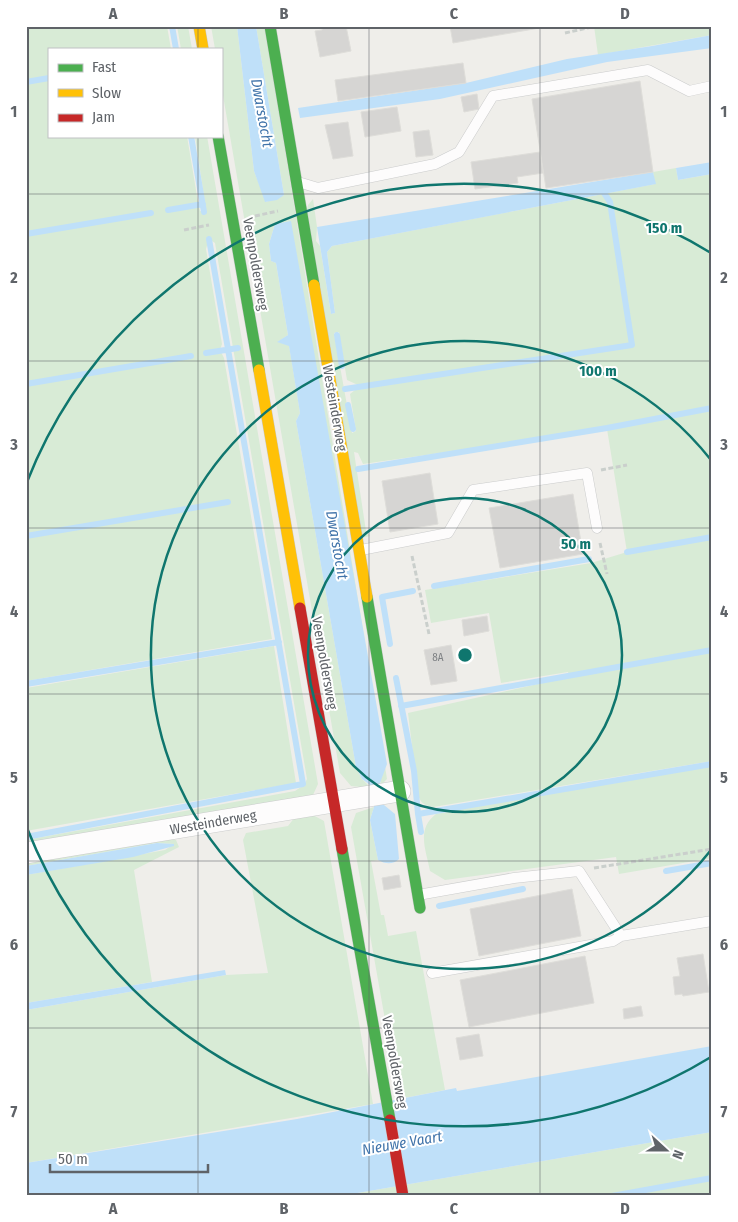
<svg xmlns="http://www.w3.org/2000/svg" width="738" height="1222" font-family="'Fira Sans Condensed',sans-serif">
<rect width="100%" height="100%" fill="#efeeea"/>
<!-- green -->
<path fill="#d8ebd6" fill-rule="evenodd" d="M26 26H167L171 49H49V136H187L198 202 200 211 204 212 206 210 195 136H207L318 784 313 795 26 848V840L295 791 304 785 307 779 215 243 209 239 206 249 222 344 220 350 224 358 272 639 26 681Z
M177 26H188L192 49H181Z
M211 26H237L254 171 266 202 284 195 256 26H265L387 779 381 785 275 224 269 244 271 261 276 263 288 335 278 342 289 345 300 413 296 421 356 767 362 779 371 788 351 786 340 773 221 84V49H215Z
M594 26H712V35L598 55Z
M676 168 678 180 712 174V761L433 807C424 805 420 803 418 794L408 713 569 677 568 672 501 683 489 613 431 623 425 590 591 563 627 552 607 429 363 464 358 453 354 452 366 531 370 536 361 538 306 216 308 205 313 199 317 227 316 241 320 246 331 314 335 313 327 252 332 246 655 184 653 172ZM339 332 347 380 358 385 580 353 355 390 350 394 356 431 352 433 334 333Z
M274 646 296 783 26 831V688Z
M712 762V858L619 874 616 857 445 880 430 871C426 850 416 829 436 814Z
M374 807 370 820 378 860 371 861 381 915H384L388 936 416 931 445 1090 399 1099 351 827 356 813Z
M298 813 311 814 324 821 373 1104 26 1163V1010L226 975 268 973 243 840 246 833 288 826Z
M151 835 176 840 179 847 134 870 152 982 26 1003V875L165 850 174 844 157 843 26 866V857Z
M712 1132V1196H340Z"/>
<!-- water -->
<path fill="#bfe0f9" d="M237 26H256L284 195 277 200 265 202 254 171Z
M712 35V48L607 62 440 99 300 118 298 108 466 83 567 59 652 46Z
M712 162V174L678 180 676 168Z
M653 172 656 184 332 246 327 252 335 313 331 314 317 227Z
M291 221 387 764 380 783 384 805 395 814 399 859C393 865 385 864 378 860L370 820 374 807 370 785 362 779 356 767 296 421 300 413 289 346 277 342 288 335 276 263 271 261 269 244 275 224Z
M157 843 174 844V846L133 857 26 875V866Z
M225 970 226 975 26 1010V1003Z
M712 1046V1132L340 1196H26V1163L297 1119 456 1088 457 1091Z"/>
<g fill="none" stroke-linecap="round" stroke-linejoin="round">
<!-- stream -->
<path stroke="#bfe0f9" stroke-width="6" d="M172 26 176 49
M26 82 49 78
M191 136 204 212
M168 210 203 204
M26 234 151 213
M337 335 342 366
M206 353 238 348
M26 384 191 356
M345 389 632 345 610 202 604 193
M348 405 353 429
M358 469 607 428 712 408
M26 536 228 502
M627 552 712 537
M434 586 589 559
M390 644 382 597 413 591
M396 678 414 771 418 814
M26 684 279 642
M401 706 712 650
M421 832 418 814 712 764
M26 837 303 784 209 239
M666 871 712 863
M439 906 523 889
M612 1196 712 1178"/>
</g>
<!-- building -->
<path fill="#d6d5d3" stroke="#deddd9" d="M324 26H346L351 51 320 57 315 31 322 30Z
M450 26H551L453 43Z
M463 63 466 83 338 101 335 80Z
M640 81 653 172 546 188 532 99Z
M477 94 479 109 464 112 461 97Z
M397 107 401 131 365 137 361 112Z
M348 122 353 156 333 159 325 125Z
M429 130 433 155 416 157 413 132Z
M540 152 543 173 517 177 518 183 475 189 471 162Z
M430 473 438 524 390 532 382 481Z
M573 494 583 554 500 568 489 508Z
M487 616 489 631 464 636 462 620Z
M451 645 457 681 431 685 424 650Z
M399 875 401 887 384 890 382 878Z
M572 889 581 936 479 956 470 909Z
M703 954 709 992 683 996 682 994 675 995 673 977 680 976 677 958Z
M585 956 594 1003 469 1027 460 980Z
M641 1006 643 1016 624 1019 623 1009Z
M479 1034 483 1056 460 1060 456 1038Z"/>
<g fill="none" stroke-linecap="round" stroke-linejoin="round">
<defs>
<path id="lane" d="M298 182 318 188 435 164 459 152 493 96 648 70 689 91 712 86
M361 550 448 533 473 490 587 473 597 528
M418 895 514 878 579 871 621 936 712 921
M432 973 613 941 621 936"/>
<path id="street" d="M26 853 400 791"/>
<path id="fast" d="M270 26 314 285
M218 136 259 370
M367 597 420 908
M342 849 390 1120"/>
<path id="slow" d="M199 26 203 49
M314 285 367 597
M259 370 300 608"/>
<path id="jam" d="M300 608 342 849
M390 1120 403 1196"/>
</defs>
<!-- lane casing -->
<use href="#lane" stroke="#cbcccc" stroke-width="11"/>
<!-- street casing -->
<use href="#street" stroke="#cbcccc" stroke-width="22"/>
<!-- fast casing -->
<use href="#fast" stroke="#cacacb" stroke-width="12"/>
<!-- slow casing -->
<use href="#slow" stroke="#cacacb" stroke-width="12"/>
<!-- jam casing -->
<use href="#jam" stroke="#cacacb" stroke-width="12"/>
<!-- path -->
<path stroke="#cacfcc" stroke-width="3" stroke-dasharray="5 2.5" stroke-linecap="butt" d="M565 33 596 26
M255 216 278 211
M184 230 209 225
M601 470 627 465
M600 543 607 574
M412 556 429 634
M594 868 712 849"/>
<!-- lane -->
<use href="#lane" stroke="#fdfcfc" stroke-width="10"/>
<!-- street -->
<use href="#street" stroke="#fdfcfc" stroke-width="21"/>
<!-- fast -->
<use href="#fast" stroke="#4caf50" stroke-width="11"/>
<!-- slow -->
<use href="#slow" stroke="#ffc107" stroke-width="11"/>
<!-- jam -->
<use href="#jam" stroke="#c62828" stroke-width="11"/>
</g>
<!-- grid -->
<path fill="none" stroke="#5f6368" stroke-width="1" stroke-opacity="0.55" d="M198 26V49M369 26V1196M540 26V1196M198 136V1196M26 194H712M26 361H712M26 528H712M26 694H712M26 861H712M26 1028H712"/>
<!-- distance rings -->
<g fill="none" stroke="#0f766e" stroke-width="2.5">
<circle cx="465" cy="655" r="157"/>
<path d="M711 850A314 314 0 1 1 711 460"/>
<path d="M711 1057A471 471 0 0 1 27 828M27 482A471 471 0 0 1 711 253"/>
</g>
<g text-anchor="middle" stroke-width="4" stroke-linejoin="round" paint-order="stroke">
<!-- number labels -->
<g font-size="11" fill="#7e8184">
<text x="438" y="661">8A</text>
</g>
<!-- street labels -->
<g font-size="14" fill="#5f6368" stroke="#fff">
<text transform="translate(256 264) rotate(80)" y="5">Veenpoldersweg</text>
<text transform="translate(335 408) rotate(80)" y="5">Westeinderweg</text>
<text transform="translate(325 663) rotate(80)" y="5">Veenpoldersweg</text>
<text transform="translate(213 822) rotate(-10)" y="5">Westeinderweg</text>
<text transform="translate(395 1062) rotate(80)" y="5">Veenpoldersweg</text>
</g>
<!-- water labels -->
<g font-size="15" font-style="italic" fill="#4174aa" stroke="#fff">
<text transform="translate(262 113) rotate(80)" y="5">Dwarstocht</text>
<text transform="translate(337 545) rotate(80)" y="5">Dwarstocht</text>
<text transform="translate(402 1143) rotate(-10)" y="5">Nieuwe Vaart</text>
</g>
</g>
<circle cx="465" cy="655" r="8" fill="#0f766e" stroke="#fff" stroke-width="2.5"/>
<g font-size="15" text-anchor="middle" font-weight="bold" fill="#0f766e" stroke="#fff" stroke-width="4" stroke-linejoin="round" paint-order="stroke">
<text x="664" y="233">150 m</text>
<text x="598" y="376">100 m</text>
<text x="576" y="549">50 m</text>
</g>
<!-- border -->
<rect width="738" height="1222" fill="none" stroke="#ffffff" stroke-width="55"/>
<!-- legend -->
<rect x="48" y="48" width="175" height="90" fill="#ffffff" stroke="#bfc1c3"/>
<rect x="58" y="64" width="25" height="8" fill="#4caf50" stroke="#bfc1c3"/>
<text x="92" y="72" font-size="15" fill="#5f6368">Fast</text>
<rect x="58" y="89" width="25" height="8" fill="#ffc107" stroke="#bfc1c3"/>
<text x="92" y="98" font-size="15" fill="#5f6368">Slow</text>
<rect x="58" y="114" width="25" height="8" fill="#c62828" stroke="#bfc1c3"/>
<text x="92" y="122" font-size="15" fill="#5f6368">Jam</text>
<!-- north arrow -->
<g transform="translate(666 1150) rotate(111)" stroke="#ffffff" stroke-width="4" paint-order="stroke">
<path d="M0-4L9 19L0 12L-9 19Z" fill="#5f6368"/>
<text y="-8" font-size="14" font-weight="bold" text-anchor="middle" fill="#5f6368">N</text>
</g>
<!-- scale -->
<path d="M50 1164v8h158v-8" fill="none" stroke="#5f6368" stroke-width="2.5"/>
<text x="58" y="1164" font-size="15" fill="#5f6368" stroke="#ffffff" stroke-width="4" paint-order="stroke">50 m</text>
<rect x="28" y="28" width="682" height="1166" fill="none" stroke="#5f6368" stroke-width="2"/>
<g font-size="16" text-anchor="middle" font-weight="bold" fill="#5f6368">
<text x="113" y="19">A</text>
<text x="284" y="19">B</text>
<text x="454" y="19">C</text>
<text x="625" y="19">D</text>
<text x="14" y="117">1</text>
<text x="724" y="117">1</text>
<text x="14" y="283">2</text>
<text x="724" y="283">2</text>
<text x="14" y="450">3</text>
<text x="724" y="450">3</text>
<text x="14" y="617">4</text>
<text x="724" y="617">4</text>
<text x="14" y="783">5</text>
<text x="724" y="783">5</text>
<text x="14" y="950">6</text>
<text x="724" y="950">6</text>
<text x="14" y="1117">7</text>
<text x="724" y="1117">7</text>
<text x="113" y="1214">A</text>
<text x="284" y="1214">B</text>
<text x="454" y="1214">C</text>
<text x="625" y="1214">D</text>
</g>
</svg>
